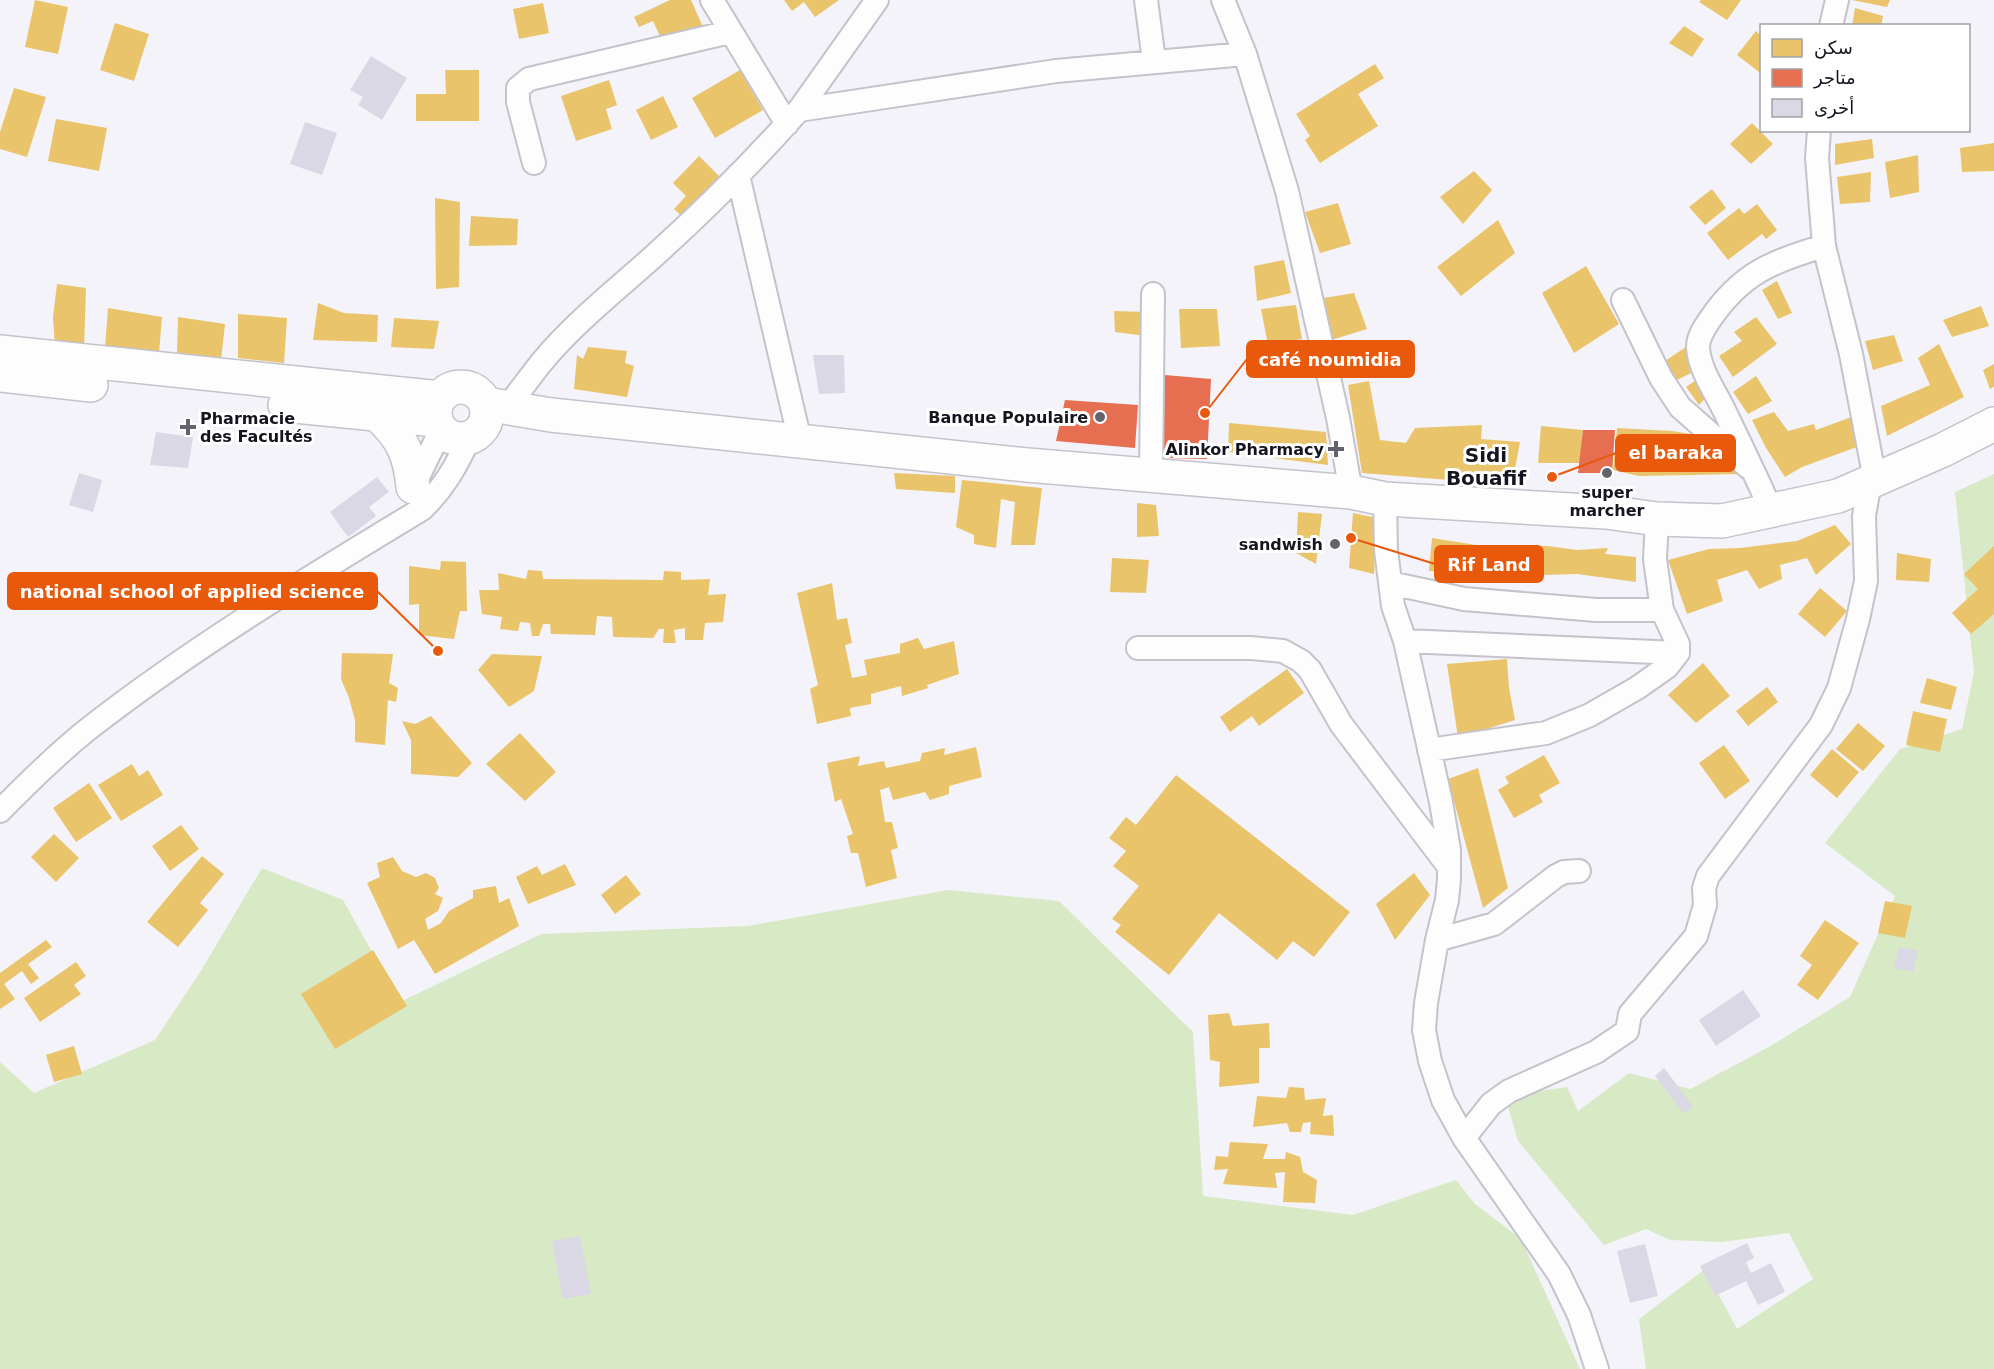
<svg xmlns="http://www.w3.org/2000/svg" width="1994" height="1369" font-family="'DejaVu Sans','Noto Naskh Arabic',sans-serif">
<rect width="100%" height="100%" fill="#f4f3fa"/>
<!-- green -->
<path fill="#d8e9c5" d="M1994 474V1369H1646L1639 1319 1705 1269 1737 1329 1813 1279 1789 1233 1722 1242 1670 1240 1646 1229 1604 1245 1518 1141 1505 1096 1567 1087 1578 1111 1629 1073 1690 1089 1769 1047 1850 997 1895 896 1825 843 1900 749 1962 729 1974 672 1955 492Z
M262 868 343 900 400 1002 541 934 748 926 948 890 1059 901 1193 1032 1203 1196 1353 1215 1456 1180 1475 1204 1521 1239 1580 1369H0V1062L34 1093 155 1040 199 974Z"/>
<!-- homes -->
<path fill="#e9c46a" d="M35 0 68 7 58 54 25 47Z
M670 0H691L703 27 664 45 653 21 639 27 634 17Z
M784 0H839L815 17 804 2 792 11Z
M1701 0H1741L1727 20 1699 2Z
M1852 0H1890L1887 7Z
M543 3 549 33 519 39 513 9Z
M1855 8 1883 16 1881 26H1852Z
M115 23 149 34 134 81 100 70Z
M1684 26 1704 39 1692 57 1669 43Z
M1756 31 1761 36V69L1759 72 1737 55Z
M1375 64 1384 78 1358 94 1378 126 1320 163 1305 140 1310 136 1296 114Z
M445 70H479V121H416V94H446Z
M740 70 763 110 715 138 692 98Z
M609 80 617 105 606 109 612 129 576 141 561 96Z
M14 88 46 97 27 157 0 149V132Z
M663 96 678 127 651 140 636 110Z
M56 119 107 128 99 171 48 161Z
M1752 123 1773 144 1751 164 1730 144Z
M1872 139 1874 158 1835 165V144Z
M1994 143V171L1962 172 1960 148Z
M1918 155 1919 192 1890 198 1885 162Z
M699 156 725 182 687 221 674 209 686 196 673 183Z
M1474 171 1492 190 1463 224 1440 197Z
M1871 172 1870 202 1840 204 1837 177Z
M1712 189 1726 208 1705 225 1689 207Z
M435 198 460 202 459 287 436 289Z
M1338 203 1351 244 1320 253 1305 212Z
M1757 204 1777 230 1766 239 1762 234 1728 260 1707 233 1739 208 1744 214Z
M471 216 518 219 517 245 469 246Z
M1498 220 1515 253 1461 296 1437 267Z
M1284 260 1291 293 1257 301 1254 266Z
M1586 266 1619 324 1574 353 1542 293Z
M1777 281 1792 313 1778 319 1762 290Z
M57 284 86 288 84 348H55L53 317Z
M1354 293 1367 329 1328 341 1318 299Z
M318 303 344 313 378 315 377 342 313 340Z
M1296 305 1302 339 1268 345 1261 309Z
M1981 306 1989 326 1952 337 1943 320Z
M108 308 162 317 159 353 105 347Z
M1179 309H1217L1220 346 1181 348Z
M1114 311 1147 312 1146 336 1115 332Z
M238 314 287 318 284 363 238 358Z
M178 317 225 324 221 360 177 353Z
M1756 317 1777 344 1733 377 1719 356 1742 341 1734 332Z
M394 318 439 321 434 349 391 347Z
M1894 335 1903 361 1873 370 1865 341Z
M1939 344 1964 397 1887 436 1881 406 1930 385 1918 358Z
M1689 345 1699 369 1677 380 1665 361Z
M588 347 627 351 625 363 634 366 627 397 574 389 577 355 583 359Z
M1994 364V387L1990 389 1983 370Z
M1756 376 1772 401 1748 414 1733 392Z
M1699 378 1710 393 1699 405 1686 387Z
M1369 381 1380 440 1406 443 1415 428 1482 425 1481 439 1520 442 1512 485 1362 473 1348 385Z
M1774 412 1788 431 1814 424 1816 430 1857 415 1865 444 1802 467 1785 477 1766 448 1752 420Z
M1229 423 1326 432 1328 465 1228 452Z
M1541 426 1583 430 1580 463H1538Z
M1617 428 1672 431 1703 436 1741 474 1639 476 1613 470Z
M894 473 955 476V493L896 489Z
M962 480 1042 488 1035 545H1011L1015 502 1001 499 996 548 974 544V535L956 527Z
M1137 503 1156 505 1159 536 1137 537Z
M1298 512 1322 514 1316 564 1296 553Z
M1353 513 1377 518 1374 574 1349 568Z
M1835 525 1851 544 1816 575 1807 558 1780 565 1782 579 1759 589 1747 570 1717 580 1723 601 1687 614 1668 560 1709 549 1740 548 1797 541Z
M1432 538 1476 545 1548 546 1577 550 1608 548 1605 554 1636 557V582L1577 574 1503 576 1429 571Z
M1994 546V614L1971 634 1952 613 1978 589 1964 574Z
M1897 553 1931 559 1929 582 1896 580Z
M1112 558 1149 560 1146 593 1110 592Z
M441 561 466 562 467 611H460L454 639 419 635V604L409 605V566L440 570Z
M528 570 542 571 543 579 663 580 664 571 681 572V580L710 579 708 595 726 594 723 622 705 623 703 640H685V628L674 630 676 643H663L664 629H659L653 638 613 637 612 617 597 616 595 635 551 634 550 624H543L539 636H532L530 623 520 622 518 631 500 629 502 617 482 614 479 590H499L498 573 526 579Z
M832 583 837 620 847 618 852 643 845 645 852 678 867 675 864 660 900 653V644L918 638 924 649 954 641 959 674 927 685 928 688 902 696 901 686 871 694V704L850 708 851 716 817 724 810 689 818 685 797 593Z
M1820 588 1847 611 1825 637 1798 614Z
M342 653 393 654 389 683 398 688 396 702 388 700 385 745 355 742V720L349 698 341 679Z
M492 654 542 656 534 691 509 707 478 670Z
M1507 659 1509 688 1515 720 1458 738 1447 664Z
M1703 663 1730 696 1696 723 1668 695Z
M1287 669 1304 693 1259 726 1252 716 1230 732 1220 717Z
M1927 678 1957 687 1951 710 1920 703Z
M1767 687 1778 702 1748 726 1736 711Z
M1913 711 1947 719 1940 752 1906 745Z
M431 716 472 763 458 777 411 774V740L402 721 415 724Z
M1858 723 1885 746 1863 771 1836 749Z
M520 733 556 772 525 801 486 764Z
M1724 745 1750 781 1725 799 1699 763Z
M976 747 982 777 949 786V794L930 800 925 792 893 800 889 787 880 790 885 822H892L898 848 891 850 897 878 866 887 858 853H851L847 836 853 834 841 799 835 802 827 763 860 756 858 766 884 761 886 768 920 761 922 753 945 748 944 755Z
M1832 749 1859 772 1837 798 1810 775Z
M1544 755 1560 783 1539 795 1543 802 1514 818 1498 790 1509 783 1505 777Z
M132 764 139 776 148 770 163 795 121 821 98 785Z
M1478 768 1508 888 1483 908 1448 779Z
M1176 775 1350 912 1314 957 1293 941 1277 960 1219 913 1169 975 1115 932 1121 925 1112 919 1139 886 1113 866 1126 851 1109 838 1126 817 1136 825Z
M89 783 112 818 76 842 53 808Z
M181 825 199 849 170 871 152 846Z
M54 834 79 858 56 882 31 857Z
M202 856 224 874 200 903 208 910 178 947 147 922Z
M393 857 402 871 416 877 426 873 435 878 439 888 435 894 443 898 438 911 425 919 428 930 441 923 449 911 473 898V890L496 886 499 903 509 898 519 926 435 974 414 940 398 949 367 883 380 877 377 863Z
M565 864 576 885 528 904 516 877 537 866 542 875Z
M1414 873 1430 895 1395 940 1376 904Z
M626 875 641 894 615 914 601 895Z
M1885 901 1912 906 1905 938 1878 933Z
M1825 920 1859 943 1818 1000 1797 985 1812 965 1800 956Z
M46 940 52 947 28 964 39 978 31 984 22 971 4 984 15 999 0 1009V973Z
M373 950 407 1006 335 1049 301 994Z
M76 962 86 976 74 985 81 994 40 1022 24 998Z
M1229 1013 1233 1026 1269 1023 1270 1048H1259V1083L1219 1087 1220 1062 1210 1060 1208 1015Z
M74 1046 82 1074 54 1082 46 1055Z
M1289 1087 1304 1088 1305 1100 1326 1098 1323 1116 1333 1115 1334 1136 1310 1134 1311 1122 1303 1123 1301 1132H1290L1287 1123 1253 1127 1257 1096 1286 1098Z
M1230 1142 1268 1144 1263 1159H1285L1286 1152 1300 1157 1303 1172 1317 1180 1315 1203 1283 1202 1285 1172 1275 1173 1277 1188 1223 1184 1228 1169 1214 1170 1216 1156 1228 1157Z"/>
<!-- shops -->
<path fill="#e76f51" d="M1165 375 1211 379 1207 459 1163 458Z
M1065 400 1138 405 1135 448 1056 441Z
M1583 430H1615L1612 473H1578Z"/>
<!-- building -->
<path fill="#dad8e4" d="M371 56 407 78 382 120 358 105 363 97 350 90Z
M305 122 337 133 322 175 290 164Z
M813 355H844L845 393 819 394Z
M156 432 193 437 188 468 150 465Z
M79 473 102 480 93 512 69 505Z
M377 477 389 492 369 507 376 516 348 537 330 512Z
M1899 947 1918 951 1913 972 1894 968Z
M1743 990 1761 1016 1716 1046 1699 1020Z
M1664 1068 1693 1106 1684 1114 1655 1076Z
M580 1236 591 1294 563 1299 552 1241Z
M1747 1243 1754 1258 1746 1262 1751 1273 1771 1263 1785 1292 1758 1305 1746 1281 1715 1296 1700 1266Z
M1645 1244 1658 1296 1630 1303 1617 1251Z"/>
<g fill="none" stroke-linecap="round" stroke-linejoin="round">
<defs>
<path id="minor" d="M712 0 787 124
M1146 0 1154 61
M1223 0 1245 54 1287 191 1338 418 1351 492
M1831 26 1837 0
M799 110 1056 71 1245 54
M534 163 518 102V88L529 79 730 32
M738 175 800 441
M1623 300 1661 378 1680 407 1748 467
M508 406C519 392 530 377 541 363 574 323 616 290 654 256 705 210 754 161 799 110L877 0
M1151 475 1153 294
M412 489 441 430
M1385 499 1386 550 1393 606 1405 641 1441 802 1449 850V879L1447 900 1437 940 1426 1003 1424 1030 1430 1061 1443 1100 1464 1138 1559 1274 1579 1315 1597 1369
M1771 510C1756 476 1740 443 1724 410 1715 391 1699 369 1698 347 1698 336 1705 327 1711 318 1742 273 1773 261 1824 246
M1390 583 1464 599 1596 610H1662L1655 559 1657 519
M1662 610 1678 644V653
M1405 641 1678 653 1667 667 1637 688 1590 715 1546 733 1429 750
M1138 648H1251L1283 651 1301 661 1310 670 1341 724 1449 867
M0 811C28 783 56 755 87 730 192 648 308 578 422 509 444 488 457 465 469 438
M1437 940 1494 924 1556 876 1564 872 1579 871
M1464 1138 1491 1104 1509 1091 1596 1052 1627 1031 1630 1014 1696 936 1705 905 1704 888 1708 876 1821 725 1839 688 1858 619 1866 581 1864 516 1869 487 1875 480 1851 354 1824 246 1817 158 1819 130"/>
<path id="highway" d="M0 352 440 398
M0 375 91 385
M435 413a26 26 0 1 1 52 0a26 26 0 1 1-52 0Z
M486 404 551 415 1027 465 1351 492 1385 499 1606 512 1657 519 1722 521 1838 496 1943 450 1994 424
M285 405 436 420
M377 414C402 437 410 454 413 487"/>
</defs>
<!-- minor casing -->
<use href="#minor" stroke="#c4c2cb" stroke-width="26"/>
<!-- highway casing -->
<use href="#highway" stroke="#c4c2cb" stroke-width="36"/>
<!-- minor -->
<use href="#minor" stroke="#fdfdfe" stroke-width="22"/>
<!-- highway -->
<use href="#highway" stroke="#fdfdfe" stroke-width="33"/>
</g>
<!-- markers -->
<g fill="#64626c" stroke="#fff" stroke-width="2">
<circle cx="1100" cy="417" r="6"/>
<path d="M185 418h6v6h6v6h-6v6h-6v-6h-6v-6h6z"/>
<path d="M1333 440h6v6h6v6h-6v6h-6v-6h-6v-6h6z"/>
<circle cx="1607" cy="473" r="6"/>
<circle cx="1335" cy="544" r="6"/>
</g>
<g text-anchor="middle" stroke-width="6" stroke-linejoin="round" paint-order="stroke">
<!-- poi labels -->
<g font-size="16" font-weight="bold" fill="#161420" stroke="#fff" text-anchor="end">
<text x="1088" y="423">Banque Populaire</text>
<text x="200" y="424" text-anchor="start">Pharmacie<tspan x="200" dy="18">des Facultés</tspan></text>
<text x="1324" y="455">Alinkor Pharmacy</text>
<text x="1607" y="498" text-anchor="middle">super<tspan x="1607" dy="18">marcher</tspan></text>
<text x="1323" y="550">sandwish</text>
</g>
<!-- quarter labels -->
<g font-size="20" font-weight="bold" fill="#161420" stroke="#fff">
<text x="1486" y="462">Sidi<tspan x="1486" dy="23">Bouafif</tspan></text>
</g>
</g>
<!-- callouts -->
<path fill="none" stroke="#e8590c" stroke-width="2" d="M1205 413L1247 359M1552 477L1616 453M1351 538L1435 564M438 651L377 591"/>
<g fill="#e8590c" stroke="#fff" stroke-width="2">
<circle cx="1205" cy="413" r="6"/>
<circle cx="1552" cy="477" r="6"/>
<circle cx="1351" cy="538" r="6"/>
<circle cx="438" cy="651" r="6"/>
</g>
<g fill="#e8590c" stroke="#e8590c" stroke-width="2">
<rect x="1247" y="341" width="167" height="36" rx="6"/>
<rect x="1616" y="435" width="119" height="36" rx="6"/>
<rect x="1435" y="546" width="108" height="36" rx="6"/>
<rect x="8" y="573" width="369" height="36" rx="6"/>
</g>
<g font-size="18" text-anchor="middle" font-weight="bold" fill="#fff">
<text x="1330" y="366">café noumidia</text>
<text x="1676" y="459">el baraka</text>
<text x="1489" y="571">Rif Land</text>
<text x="192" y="598">national school of applied science</text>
</g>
<!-- legend -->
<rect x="1760" y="24" width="210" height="108" fill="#ffffff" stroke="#a2a1a6" stroke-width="1.5"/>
<rect x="1772" y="39" width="30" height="18" fill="#e9c46a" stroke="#a2a1a6" stroke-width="1.5"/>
<text x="1814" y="54" font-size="18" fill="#161420">سكن</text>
<rect x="1772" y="69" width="30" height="18" fill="#e76f51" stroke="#a2a1a6" stroke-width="1.5"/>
<text x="1814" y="84" font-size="18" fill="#161420">متاجر</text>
<rect x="1772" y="99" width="30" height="18" fill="#dad8e4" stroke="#a2a1a6" stroke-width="1.5"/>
<text x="1814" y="114" font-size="18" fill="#161420">أخرى</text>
</svg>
